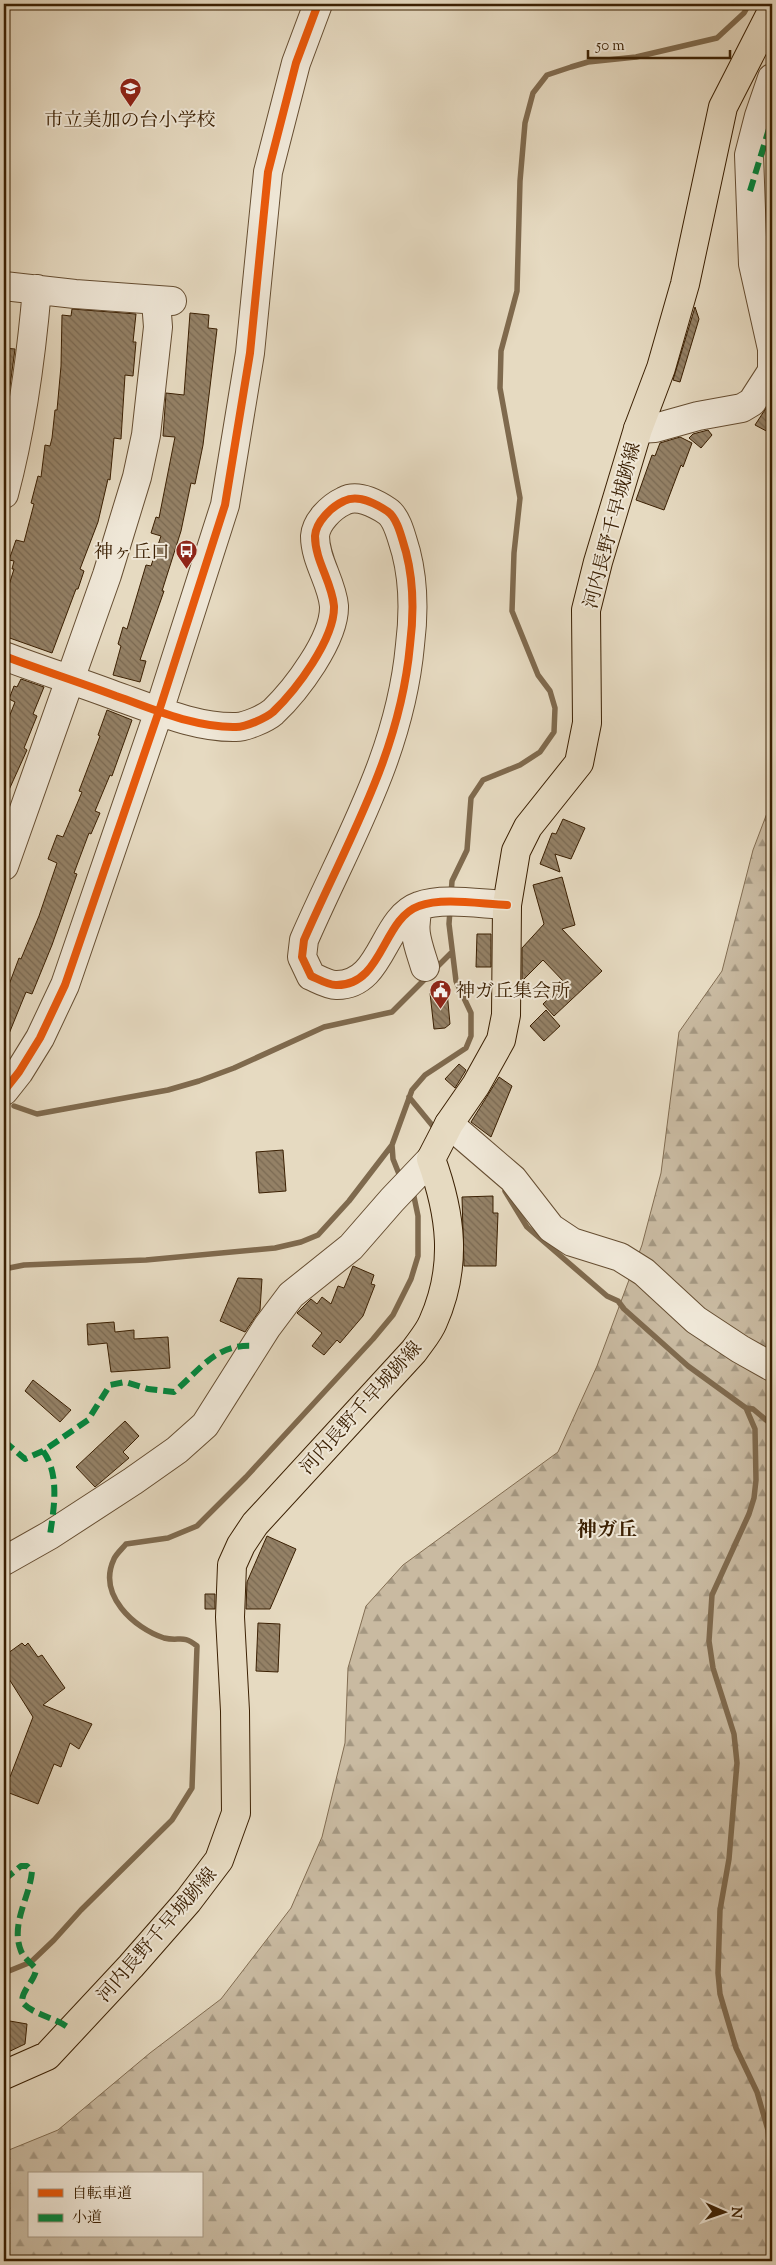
<svg xmlns="http://www.w3.org/2000/svg" width="776" height="2265" font-family="'Sorts Mill Goudy','Noto Serif JP',serif">
<defs>
<pattern id="forest-firs" width="22" height="20" patternUnits="userSpaceOnUse" patternTransform="scale(1.25)"><rect width="22" height="20" fill="#c9baa1"/><path d="M5 1l3.5 6h-7zM16 11l3.5 6h-7z" fill="#a49781"/></pattern>
<pattern id="building-back-hatch" width="6" height="6" patternUnits="userSpaceOnUse" patternTransform="scale(1.25)"><rect width="6" height="6" fill="#948166"/><path d="M-1 5l2 2M0 0l6 6M5-1l2 2" fill="none" stroke="#7a6952"/></pattern>
</defs>
<rect width="100%" height="100%" fill="#e6dac1"/>
<filter id="stains"><feTurbulence type="fractalNoise" baseFrequency=".004" numOctaves="4"/><feColorMatrix values="0 0 0 0 .2 0 0 0 0 .09 0 0 0 0 .02 0 0 0 .5 -.17"/></filter>
<radialGradient id="worn" r=".72"><stop offset=".6" stop-color="#630" stop-opacity="0"/><stop offset="1" stop-color="#630" stop-opacity=".3"/></radialGradient>
<!-- forest -->
<path fill="url(#forest-firs)" stroke="#826d52" fill-rule="evenodd" d="M772 800V2261H4V2152L58 2130 150 2053 221 1999 291 1908 322 1837 345 1743 348 1668 366 1606 403 1565 558 1452 597 1366 642 1245 661 1173 679 1032 722 971 753 850ZM29 2174H201V2236H29Z"/>
<g fill="none" stroke-linecap="round" stroke-linejoin="round">
<!-- stream -->
<path stroke="#7f6a4e" stroke-width="5.5" d="M451 895 452 881 467 850 471 798 483 780 520 765 540 752 554 732 555 708 550 691 538 675 512 611 514 553 520 498 500 388 501 351 517 291 520 181 525 123 533 93 547 75 571 67 588 62 636 57 717 38 744 13 749 4
M409 1097 436 1130
M14 1106 37 1114 168 1090 199 1081 234 1068 324 1027 392 1012 451 953
M392 1145 393 1159 399 1174
M505 1191 527 1227 607 1296 618 1301 624 1309 688 1366 746 1408 755 1429 756 1480 754 1498 749 1514 712 1595 709 1641 713 1668 734 1734 737 1763 729 1859 720 1910 718 1973 720 1994 736 2048 757 2092 768 2130 772 2183
M4 1269 24 1265 146 1260 275 1248 301 1242 318 1235 349 1201 392 1145 412 1090 425 1075 466 1048 471 1036V1013L456 981 449 924 450 910
M746 1408 753 1409 772 1425
M4 1973 31 1962 54 1940 81 1910 172 1820 192 1788 197 1646C182 1634 180 1642 164 1638 134 1628 97 1595 114 1559 116 1554 122 1549 126 1544L168 1538 197 1526 246 1477 373 1339 393 1315 411 1279 418 1256V1216L413 1192"/>
</g>
<!-- building -->
<path fill="url(#building-back-hatch)" stroke="#3b2003" d="M695 307 699 319 680 382 673 380Z
M72 309 136 314 133 342H136L133 376 125 375 121 439 114 438 110 480 108 479 98 522 80 569 84 571 78 589H76L52 653 4 636V601L14 569H12L14 561 9 560 16 540 24 542 34 504 31 503 38 476 41 477 45 445 50 446 52 438 55 410H57L61 366 62 315 71 316Z
M190 313 209 315 208 328 217 329 203 445 195 484 191 483 181 531 162 591H164L140 660 146 661 140 682 113 675 121 646 118 644 123 627 127 629 146 565 151 566 161 536 151 533 156 517 159 518 175 437 163 436 166 393 184 395Z
M4 348 15 349 7 408H4Z
M772 399V434L755 425Z
M708 430 712 435 701 448 689 438 693 434Z
M680 437 692 443 683 467 681 465 664 510 636 500 652 455 655 456 660 443Z
M21 679 44 687 33 714 37 716 24 748 27 750 4 801V730L15 702 9 699 14 686 17 687Z
M107 710 132 720 112 776 110 775 95 811 100 813 91 834 89 833 74 873 77 874 52 945 32 994 26 992 4 1046V998L19 958 21 959 39 916 57 863 48 859 57 835 63 837 82 792 79 791 100 736 98 735Z
M563 819 585 828 571 859 555 854 560 872 540 864 552 833 556 834Z
M562 877 575 925 562 929 602 971 554 1016 543 1004 565 983 543 960 522 981V948L544 924 533 885Z
M477 934H491V967H476Z
M447 991 450 1024 445 1028 434 1029 430 993Z
M546 1010 560 1026 544 1041 530 1026Z
M459 1064 466 1070 455 1088 445 1079Z
M499 1077 512 1086 491 1137 471 1122Z
M283 1150 286 1191 259 1193 256 1152Z
M493 1196V1213H498L496 1266H464L462 1197Z
M353 1266 374 1275 371 1284 375 1285 363 1316 340 1343 337 1340 324 1355 312 1346 322 1333 297 1313 311 1299 317 1304 322 1297 331 1304 338 1286 344 1288Z
M238 1278 262 1279 260 1310 245 1332 220 1321Z
M114 1322 115 1332 134 1330V1339L168 1337 170 1368 111 1372 107 1343 88 1345 87 1324Z
M33 1380 71 1410 60 1422 25 1391Z
M125 1421 139 1436 123 1452 129 1458 95 1487 76 1467Z
M267 1536 296 1549 270 1609H246L247 1582Z
M205 1594H215V1609H205Z
M258 1623 280 1624 278 1672 256 1671Z
M22 1643 25 1646 28 1643 38 1657 42 1655 65 1688 43 1705 92 1724 79 1749 70 1743 61 1767 54 1764 38 1804 4 1791V1775L10 1777 33 1717 4 1671V1656Z
M4 2020 27 2024 25 2044 4 2054Z"/>
<g fill="none" stroke-linecap="round" stroke-linejoin="round">
<defs>
<path id="minor" d="M4 286 75 294 172 301
M638 429 655 428 698 416 742 408 752 402 772 371V349L753 264 749 155 759 116 772 78
M4 494C22 427 31 359 37 289
M4 656C41 670 79 682 116 696 154 709 195 728 236 727 246 727 266 718 273 712 296 690 335 639 334 606 332 582 315 561 315 536 316 522 331 507 344 501 357 494 375 503 387 511 398 518 402 540 406 552 414 583 414 613 410 645 400 755 347 841 304 940L302 957 311 976C318 979 328 985 336 985 383 986 382 919 419 906 442 897 481 904 507 905
M4 866 107 575 137 477 146 435 158 327 156 301
M419 906C411 930 418 944 425 967
M4 1091 19 1072 40 1038 65 985 159 711 225 505 250 353 268 172 296 63 318 4
M449 1124 513 1179 551 1228 572 1242 620 1257 644 1272 696 1320 740 1349 772 1367
M4 1561 50 1535 133 1481 177 1450 205 1425 267 1327 291 1295 351 1247 392 1200 431 1159"/>
<path id="major" d="M4 2075 47 2056 131 1966 188 1901 219 1860 236 1813 235 1711 230 1617 232 1565 241 1545 255 1524 414 1351C421 1341 429 1332 433 1322 458 1266 451 1214 431 1159L449 1124 476 1085 501 1040 506 1015 507 905 516 851 528 827 579 763 587 723 586 610 598 562 638 429 661 368 685 284 723 107 772 11"/>
</defs>
<!-- minor casing -->
<use href="#minor" stroke="#664e32" stroke-width="30"/>
<!-- major casing -->
<use href="#major" stroke="#3b2003" stroke-width="30"/>
<!-- minor -->
<use href="#minor" stroke="#efe7d7" stroke-width="28"/>
<!-- major -->
<use href="#major" stroke="#e6dac1" stroke-width="28"/>
<!-- quiet -->
<path stroke="#00873e" stroke-width="6" stroke-dasharray="12 6" stroke-linecap="butt" d="M750 191 772 119
M772 371V372
M4 1441 25 1459 43 1451 88 1420 110 1385 125 1382 148 1389 174 1392C201 1369 216 1343 255 1346
M43 1451C60 1474 54 1508 50 1535
M4 1880 21 1866H27L32 1871C30 1897 10 1924 21 1951 24 1958 31 1963 36 1969 35 1981 22 1989 22 2002 34 2016 57 2017 71 2030"/>
<defs>
<path id="cycleway" d="M4 656C41 670 79 682 116 696 154 709 195 728 236 727 246 727 266 718 273 712 296 690 335 639 334 606 332 582 315 561 315 536 316 522 331 507 344 501 357 494 375 503 387 511 398 518 402 540 406 552 414 583 414 613 410 645 400 755 347 841 304 940L302 957 311 976C318 979 328 985 336 985 383 986 382 919 419 906 442 897 481 904 507 905
M4 1091 19 1072 40 1038 65 985 159 711 225 505 250 353 268 172 296 63 318 4"/>
</defs>
<!-- cycleway casing -->
<use href="#cycleway" stroke="#efe7d7" stroke-width="11"/>
<!-- cycleway -->
<use href="#cycleway" stroke="#e8590c" stroke-width="8"/>
</g>
<!-- icons -->
<defs>
<symbol id="school-pin" viewBox="-11 -11 22 30"><path d="M0 17L-7.5 6A9.5 9.5 0 1 1 7.5 6Z" fill="#8f2418" stroke="#efe7d7"/><path d="M0-5L7-2L0 1L-7-2ZM-4 1L0 2.5L4 1V4Q0 6-4 4Z" fill="#fff"/></symbol>
<symbol id="bus-pin" viewBox="-11 -11 22 30"><path d="M0 17L-7.5 6A9.5 9.5 0 1 1 7.5 6Z" fill="#8f2418" stroke="#efe7d7"/><path d="M-5-6H5V4H4V6H2V4H-2V6H-4V4H-5ZM-3.5-4V0h7V-4ZM-3.5 1.2v1.5H-2V1.2ZM2 1.2v1.5H3.5V1.2Z" fill="#fff"/></symbol>
<symbol id="civic-pin" viewBox="-11 -11 22 30"><path d="M0 17L-7.5 6A9.5 9.5 0 1 1 7.5 6Z" fill="#8f2418" stroke="#efe7d7"/><path d="M-.6-6.5H3V-4.5H.6V-3L4-1V1h2V6H-6V1h2V-1L-.6-3ZM-1.2 2.5V6h2.4V2.5Z" fill="#fff"/></symbol>
</defs>
<g fill-rule="evenodd">
<use href="#school-pin" x="118" y="76" width="25" height="34"/>
<use href="#bus-pin" x="174" y="538" width="25" height="34"/>
<use href="#civic-pin" x="428" y="978" width="25" height="34"/>
</g>
<g text-anchor="middle" stroke-width="4" stroke-linejoin="round" paint-order="stroke">
<!-- poi labels -->
<g font-size="19" fill="#3b2003" stroke="#efe7d7">
<text x="130" y="126">市立美加の台小学校</text>
<text x="170" y="558" text-anchor="end">神ヶ丘口</text>
<text x="456" y="997" text-anchor="start">神ガ丘集会所</text>
</g>
<!-- street labels -->
<g font-size="19" fill="#3b2003" stroke="#efe7d7">
<text transform="translate(611 525) rotate(-75)" y="7">河内長野千早城跡線</text>
<text transform="translate(360 1407) rotate(-48)" y="7">河内長野千早城跡線</text>
<text transform="translate(156 1934) rotate(-49)" y="7">河内長野千早城跡線</text>
</g>
<!-- neighbourhood labels -->
<g font-size="20" font-weight="bold" fill="#3b2003" stroke="#efe7d7">
<text x="607" y="1536">神ガ丘</text>
</g>
</g>
<!-- margin -->
<rect width="776" height="2265" fill="none" stroke="#e6dac1" stroke-width="20"/>
<rect x="5" y="5" width="766" height="2255" fill="none" stroke="#3b2003" stroke-width="2.5"/>
<rect x="10" y="10" width="756" height="2245" fill="none" stroke="#3b2003"/>
<!-- legend -->
<rect x="28" y="2172" width="175" height="65" fill="#efe7d7" stroke="#a79782"/>
<rect x="38" y="2189" width="25" height="8" fill="#e8590c" stroke="#a79782"/>
<text x="72" y="2198" font-size="15" fill="#3b2003">自転車道</text>
<rect x="38" y="2214" width="25" height="8" fill="#00873e" stroke="#a79782"/>
<text x="72" y="2222" font-size="15" fill="#3b2003">小道</text>
<!-- north arrow -->
<g transform="translate(724 2212) rotate(92)" stroke="#efe7d7" stroke-width="4" paint-order="stroke">
<path d="M0-4L9 19L0 12L-9 19Z" fill="#3b2003"/>
<text y="-8" font-size="14" font-weight="bold" text-anchor="middle" fill="#3b2003">N</text>
</g>
<!-- scale -->
<path d="M588 50v8h142v-8" fill="none" stroke="#3b2003" stroke-width="2.5"/>
<text x="596" y="50" font-size="15" fill="#3b2003" stroke="#efe7d7" stroke-width="4" paint-order="stroke">50 m</text>
<rect width="100%" height="100%" filter="url(#stains)"/>
<rect width="100%" height="100%" fill="url(#worn)"/>
</svg>
